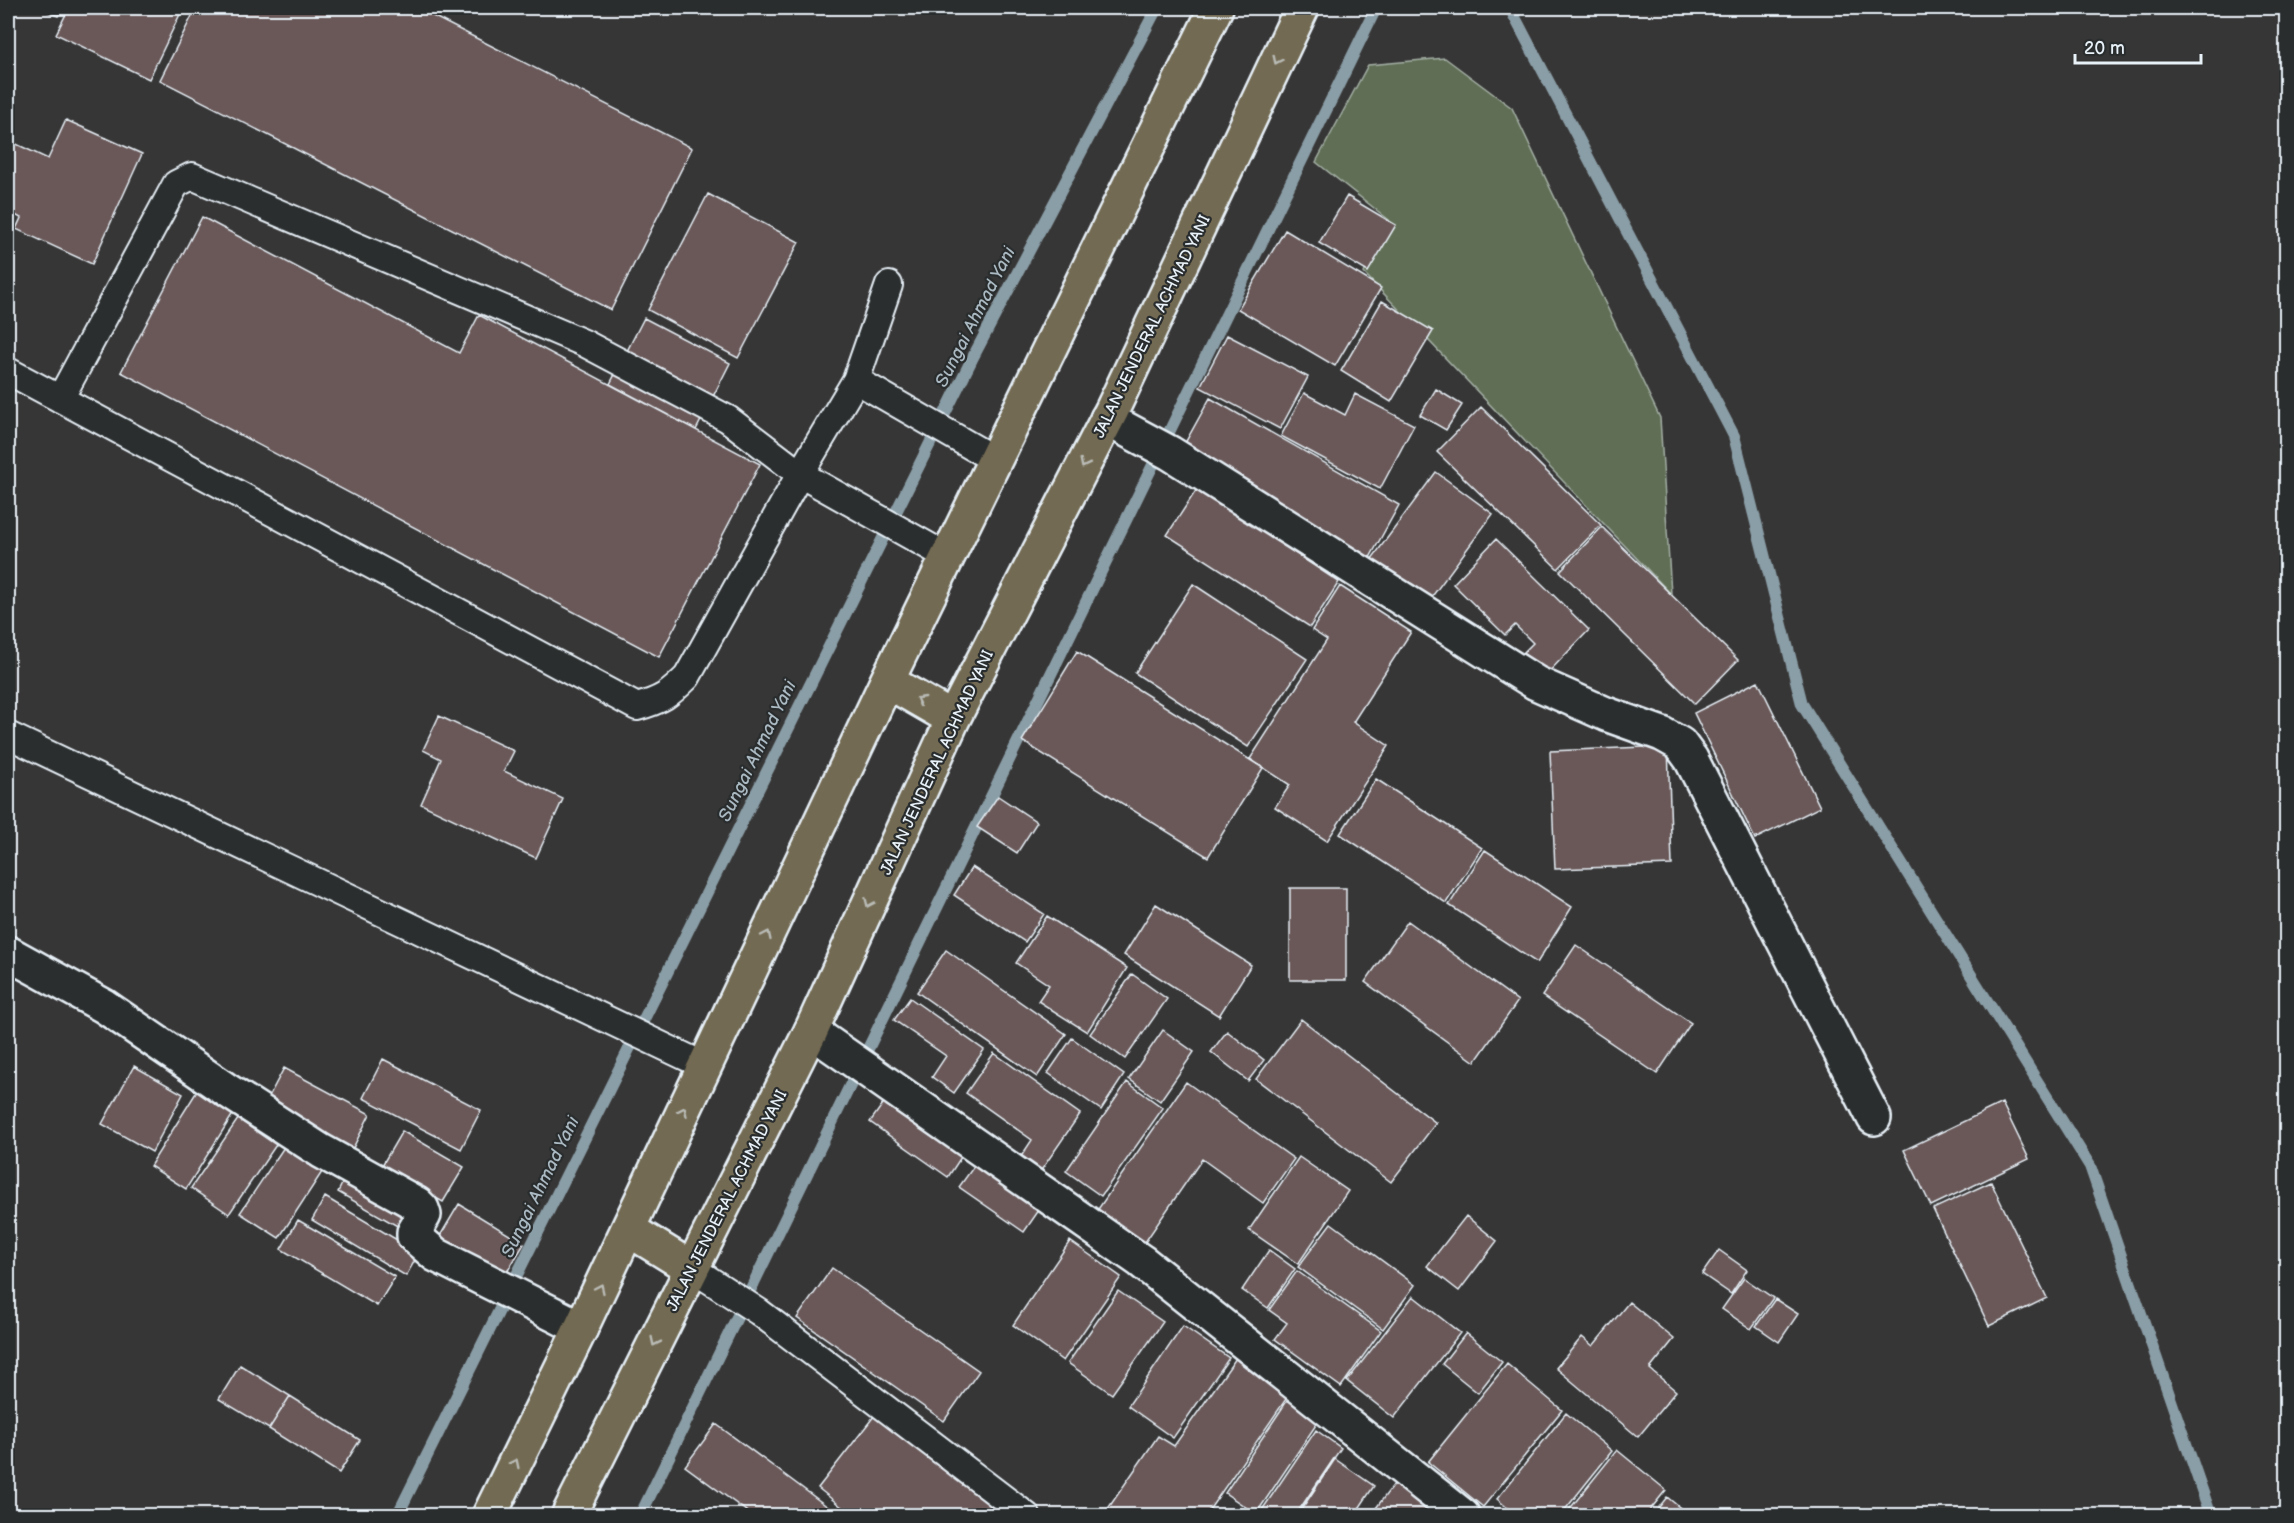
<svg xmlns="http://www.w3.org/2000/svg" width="2294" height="1523" font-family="'Balsamiq Sans',sans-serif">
<rect width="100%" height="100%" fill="#373636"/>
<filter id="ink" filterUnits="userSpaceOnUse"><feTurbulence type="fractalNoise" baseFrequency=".0167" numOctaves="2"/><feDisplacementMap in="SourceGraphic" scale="12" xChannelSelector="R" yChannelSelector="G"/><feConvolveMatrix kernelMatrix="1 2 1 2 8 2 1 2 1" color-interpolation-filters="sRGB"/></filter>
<g filter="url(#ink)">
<!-- green -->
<path fill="#616e55" stroke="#a4b0a6" stroke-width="1.5" d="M1445 58 1512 108 1660 418 1671 594 1364 273 1389 220 1316 162 1368 65Z"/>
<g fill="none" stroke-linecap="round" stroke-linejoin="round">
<!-- stream -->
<path stroke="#8a9ea7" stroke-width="12" d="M1510 8 1734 436 1802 704 2090 1166 2211 1516
M397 1516 972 359 1157 8
M640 1516 1376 8"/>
</g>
<!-- building -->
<path fill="#6a5858" stroke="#e8f1f8" stroke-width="1.5" d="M39 8H62L58 16Z
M69 8H183L149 79 56 34Z
M196 8H417L692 148 611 310 160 80Z
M66 120 142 154 92 264 16 229 21 218 8 211V146L10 141 48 159Z
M708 194 799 242 738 358 648 310Z
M1347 196 1396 225 1368 272 1319 243Z
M202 217 459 353 479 315 760 464 659 657 121 372Z
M1285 230 1381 288 1335 366 1238 309Z
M1382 301 1433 331 1391 402 1341 371Z
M644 318 730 363 696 430 610 384Z
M1227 335 1308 377 1280 429 1200 387Z
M1436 389 1462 405 1446 430 1420 415Z
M1304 393 1345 415 1355 394 1414 425 1380 489 1281 436Z
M1210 398 1399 505 1367 563 1272 508 1277 499 1184 445Z
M1481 407 1601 525 1558 569 1437 452Z
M1436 472 1493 514 1428 602 1371 560Z
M1197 489 1339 582 1310 627 1167 535Z
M1602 527 1738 660 1695 704 1560 571Z
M1496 539 1589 630 1544 677 1521 655 1533 643 1515 625 1505 635 1453 584Z
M1193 584 1307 659 1248 747 1135 673Z
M1340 586 1411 632 1353 722 1389 746 1327 841 1275 807 1290 785 1250 759 1327 640 1312 630Z
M1077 651 1263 768 1208 857 1022 741Z
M1758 681 1820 807 1755 839 1694 713Z
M439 716 514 751 504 771 563 799 536 858 421 804 441 759 423 750Z
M1668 746 1672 865 1555 869 1550 751Z
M1376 779 1482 848 1446 903 1340 834Z
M998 796 1037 822 1017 853 977 827Z
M1485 850 1572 907 1537 963 1449 905Z
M972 867 1044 914 1025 942 954 895Z
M1290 888H1346V980H1290Z
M1156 904 1251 965 1219 1016 1124 955Z
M1047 916 1127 968 1087 1032 1038 1001 1049 985 1016 963Z
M1408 921 1518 1001 1475 1062 1365 982Z
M1576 945 1691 1023 1657 1074 1542 996Z
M946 950 1066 1034 1037 1077 917 992Z
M1132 974 1167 999 1125 1059 1090 1034Z
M910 998 984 1050 954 1093 932 1077 946 1056 894 1020Z
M1301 1019 1436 1123 1391 1182 1256 1079Z
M1163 1030 1194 1052 1160 1101 1129 1079Z
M1227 1031 1264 1060 1248 1081 1211 1052Z
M1072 1038 1124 1075 1101 1110 1048 1073Z
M994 1053 1080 1114 1040 1172 1020 1158 1032 1140 966 1093Z
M383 1059 481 1110 461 1149 363 1098Z
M134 1066 183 1094 152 1152 102 1124Z
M284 1068 370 1114 351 1152 264 1106Z
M1127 1082 1163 1108 1101 1196 1066 1171Z
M1186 1082 1294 1159 1263 1203 1202 1159 1141 1248 1094 1215Z
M199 1088 235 1111 186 1189 150 1166Z
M892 1091 969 1145 948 1177 870 1122Z
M2002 1103 2029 1159 1931 1206 1904 1150Z
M238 1119 276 1145 229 1214 191 1188Z
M402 1131 464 1167 443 1202 381 1167Z
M286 1144 324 1169 279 1238 240 1213Z
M982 1155 1046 1200 1024 1232 959 1187Z
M1299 1157 1348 1191 1298 1264 1249 1230Z
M348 1172 418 1212 406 1231 338 1192Z
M1991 1182 2047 1298 1989 1326 1933 1209Z
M325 1197 419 1253 406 1276 312 1220Z
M459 1204 524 1244 501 1282 437 1241Z
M1466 1216 1497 1241 1459 1291 1427 1266Z
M298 1220 395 1277 377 1306 281 1249Z
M1331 1223 1415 1285 1383 1329 1298 1267Z
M1070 1241 1121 1277 1063 1361 1013 1325Z
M1269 1250 1295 1269 1268 1308 1242 1290Z
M1719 1250 1747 1270 1731 1294 1702 1274Z
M832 1268 979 1371 944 1421 797 1318Z
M1297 1271 1381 1331 1341 1387 1275 1339 1287 1323 1269 1310Z
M1744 1278 1773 1298 1751 1329 1722 1309Z
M1118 1291 1163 1322 1112 1394 1068 1363Z
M1413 1296 1460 1333 1394 1418 1347 1381Z
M1775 1299 1798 1314 1779 1342 1756 1326Z
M1629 1302 1674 1339 1650 1369 1676 1391 1638 1437 1556 1368 1582 1337 1593 1346Z
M1183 1326 1229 1358 1173 1438 1128 1406Z
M1466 1333 1502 1362 1478 1393 1442 1364Z
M1241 1351 1293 1389 1205 1516H1115L1107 1510 1158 1436 1174 1446Z
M1507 1364 1562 1410 1483 1507 1428 1462Z
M240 1365 290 1396 269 1429 219 1399Z
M1293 1392 1324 1413 1256 1514 1225 1493Z
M290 1396 360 1440 339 1473 269 1429Z
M878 1411 1010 1516H853L818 1488Z
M1566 1413 1612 1451 1560 1516H1517L1497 1499Z
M716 1424 840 1516H753L685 1466Z
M1316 1430 1341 1448 1295 1516H1258Z
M1617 1450 1666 1490 1645 1516H1564Z
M1335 1459 1374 1486 1354 1516H1297Z
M1400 1476 1444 1516H1370Z
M1667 1497 1690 1516H1652Z"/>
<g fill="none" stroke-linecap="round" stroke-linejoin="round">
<defs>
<path id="service" d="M8 371 637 707C662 700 669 695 687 677L800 474 948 557
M856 380 995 460
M60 399 176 184 192 176 584 343 728 419 800 474 856 380 889 285
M8 735 705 1066
M691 1268 759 1312 1027 1516"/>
<path id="minor" d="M1107 419 1170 453 1536 683 1606 714 1662 734 1680 744 1691 759 1874 1118
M8 953 104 1006 225 1089 321 1151 417 1204 422 1209 424 1215 414 1232V1236L436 1255 581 1328
M811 1031 1141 1261 1463 1516"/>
<path id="trunk" d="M887 681 953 719
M628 1229 691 1268
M489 1516 581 1328 887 681 1216 8
M568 1516 811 1031 953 719 1112 410 1302 8"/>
</defs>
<!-- service casing -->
<use href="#service" stroke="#e8f1f8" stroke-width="30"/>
<!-- minor casing -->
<use href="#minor" stroke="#e8f1f8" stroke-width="38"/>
<!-- trunk casing -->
<use href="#trunk" stroke="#e8f1f8" stroke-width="38"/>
<!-- service -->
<use href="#service" stroke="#2a2d2e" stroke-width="26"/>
<!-- minor -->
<use href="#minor" stroke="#2a2d2e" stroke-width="33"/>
<!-- trunk -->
<use href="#trunk" stroke="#736b52" stroke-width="33"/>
</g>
<!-- one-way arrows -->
<defs><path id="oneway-chevron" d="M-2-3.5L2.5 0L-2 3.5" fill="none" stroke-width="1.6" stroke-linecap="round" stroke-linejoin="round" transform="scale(1.5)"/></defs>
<g stroke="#b9bbb6">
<use href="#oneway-chevron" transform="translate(1277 60) rotate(115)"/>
<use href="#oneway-chevron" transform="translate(1084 464) rotate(117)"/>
<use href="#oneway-chevron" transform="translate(920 700) rotate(-150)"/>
<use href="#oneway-chevron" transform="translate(869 903) rotate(114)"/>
<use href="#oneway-chevron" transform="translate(767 935) rotate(-65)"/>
<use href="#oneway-chevron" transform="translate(683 1111) rotate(-65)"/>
<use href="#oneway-chevron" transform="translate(600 1288) rotate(-65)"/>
<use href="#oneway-chevron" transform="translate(655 1342) rotate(116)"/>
<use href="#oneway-chevron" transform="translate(515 1463) rotate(-64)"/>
</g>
</g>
<g text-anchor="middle" stroke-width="4.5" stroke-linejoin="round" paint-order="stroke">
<!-- street labels -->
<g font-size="16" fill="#e8f1f8" stroke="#2a2d2e">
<text transform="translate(1151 326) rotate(-64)" y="6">JALAN JENDERAL ACHMAD YANI</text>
<text transform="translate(936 762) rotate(-65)" y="6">JALAN JENDERAL ACHMAD YANI</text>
<text transform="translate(726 1200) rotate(-63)" y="6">JALAN JENDERAL ACHMAD YANI</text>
</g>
<!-- water labels -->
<g font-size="18" font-style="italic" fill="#aab9c2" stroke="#2a2d2e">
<text transform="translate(975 317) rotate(-63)" y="6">Sungai Ahmad Yani</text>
<text transform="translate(757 751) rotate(-64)" y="6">Sungai Ahmad Yani</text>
<text transform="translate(540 1187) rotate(-64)" y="6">Sungai Ahmad Yani</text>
</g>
</g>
<!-- margin -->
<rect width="2294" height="1523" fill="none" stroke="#2a2d2e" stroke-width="30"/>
<rect x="15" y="15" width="2264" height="1493" fill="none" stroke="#e8f1f8" stroke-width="2" filter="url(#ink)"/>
<!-- scale -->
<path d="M2075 54v9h126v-9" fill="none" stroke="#e8f1f8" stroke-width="3"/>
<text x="2084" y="54" font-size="18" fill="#e8f1f8" stroke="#2a2d2e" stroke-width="4.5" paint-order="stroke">20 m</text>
</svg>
